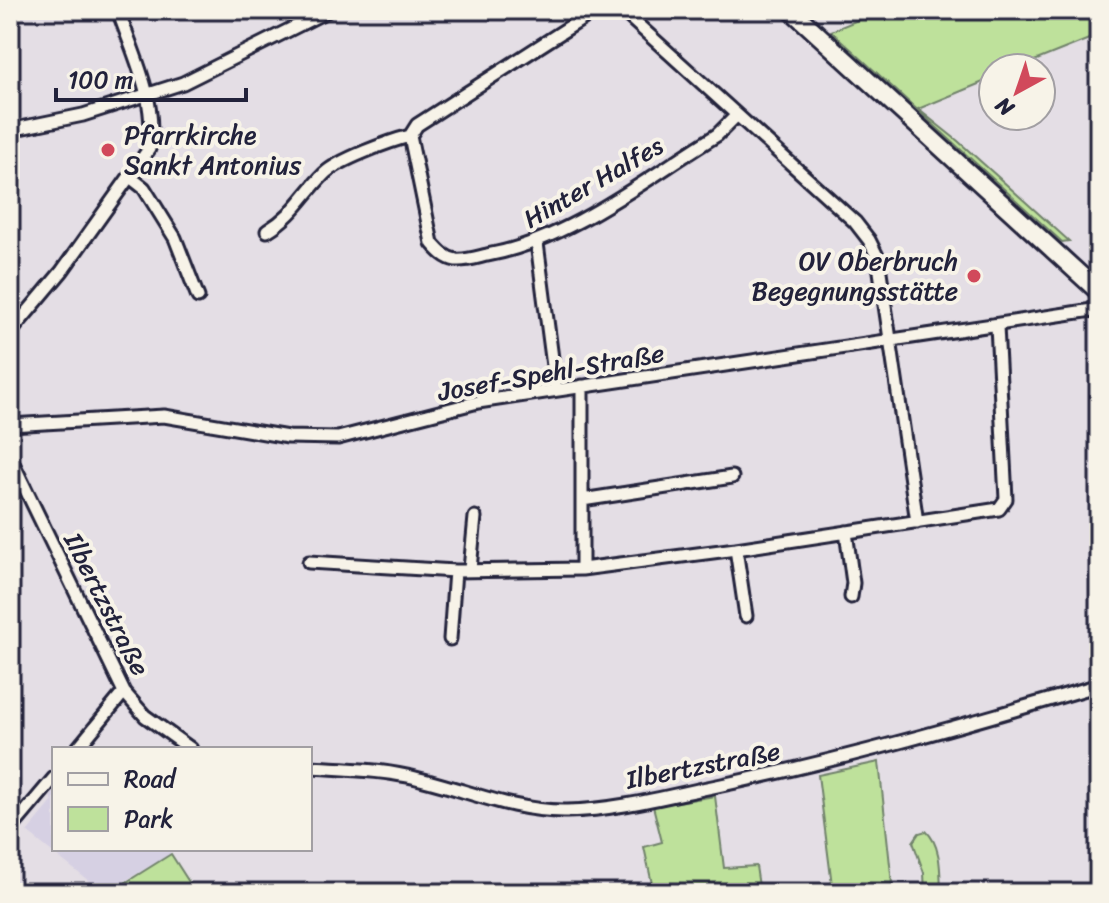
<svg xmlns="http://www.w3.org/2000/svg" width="1109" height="903" font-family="Sriracha,sans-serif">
<rect width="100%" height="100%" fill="#e4dee5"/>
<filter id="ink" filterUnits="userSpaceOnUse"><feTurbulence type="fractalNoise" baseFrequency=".0125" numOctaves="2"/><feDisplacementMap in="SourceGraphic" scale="16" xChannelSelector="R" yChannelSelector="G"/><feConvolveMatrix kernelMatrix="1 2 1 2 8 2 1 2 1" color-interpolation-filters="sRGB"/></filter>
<g filter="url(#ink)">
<!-- built -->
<path fill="#d6d0e3" d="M54 792V849H168L171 854 104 893 27 832 53 801 50 797Z"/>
<!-- green -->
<path fill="#bee19b" stroke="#70826b" stroke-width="2" d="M882 10H1099V35L1017 68H993V78L918 109 958 141 1069 241 1062 242 831 31Z
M879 762 893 893H833L818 775Z
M715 796 724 868 756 866 760 893H654L644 847 662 842 653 806Z
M926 831C942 846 940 873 941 893H925L924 873 913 842 919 833Z
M171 854 196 893H109Z"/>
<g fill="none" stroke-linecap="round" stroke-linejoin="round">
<defs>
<path id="minor" d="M596 10 417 125 410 136 432 243C439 251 445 258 456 260 466 261 478 257 487 255 568 241 647 178 717 135L736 116
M617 10 626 14 855 222 869 240 878 258 917 522
M10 130 83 115 183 83 329 10
M130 177 144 188 175 238 198 297
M267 231C294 215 303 195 324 174 338 160 390 141 410 136
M537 243 556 389
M10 333 62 271 149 149C158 102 133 54 118 10
M582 386V569L736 549 999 509 1006 499 997 326
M10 425 164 416 288 437 338 438 478 402 1099 309
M10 457 124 692 145 716 191 749
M582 500 732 477
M846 532 853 583 851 597
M736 549 746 616
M309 562 455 571 582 569
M470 569 475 517
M450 639 455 571
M77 749 124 692
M310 767C342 769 375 769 407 776 461 787 510 812 567 811 617 810 668 796 717 786 846 759 972 723 1099 685
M10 830 54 778"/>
<path id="secondary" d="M791 10 1099 292"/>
</defs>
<!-- minor casing -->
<use href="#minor" stroke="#22223b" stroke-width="17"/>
<!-- secondary casing -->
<use href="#secondary" stroke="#22223b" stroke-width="22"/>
<!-- minor -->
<use href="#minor" stroke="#f7f3e8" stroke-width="11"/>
<!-- secondary -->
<use href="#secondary" stroke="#f7f3e8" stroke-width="16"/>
</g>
</g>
<!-- markers -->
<g fill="#d1495b" stroke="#f7f3e8" stroke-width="3">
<circle cx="108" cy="150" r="8"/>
<circle cx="974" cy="276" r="8"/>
</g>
<g text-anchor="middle" stroke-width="8" stroke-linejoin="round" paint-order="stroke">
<!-- poi labels -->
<g font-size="26" fill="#22223b" stroke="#f7f3e8" text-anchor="start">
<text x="124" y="144">Pfarrkirche<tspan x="124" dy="30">Sankt Antonius</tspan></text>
<text x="958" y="270" text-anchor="end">OV Oberbruch<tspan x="958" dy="30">Begegnungsstätte</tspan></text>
</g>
<!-- street labels -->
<g font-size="26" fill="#22223b" stroke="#f7f3e8">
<text transform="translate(593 182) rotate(-30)" y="9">Hinter Halfes</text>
<text transform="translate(551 372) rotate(-10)" y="9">Josef-Spehl-Straße</text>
<text transform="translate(107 604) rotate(63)" y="9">Ilbertzstraße</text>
<text transform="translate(703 765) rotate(-11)" y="9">Ilbertzstraße</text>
</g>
</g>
<!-- margin -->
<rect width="1109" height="903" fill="none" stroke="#f7f3e8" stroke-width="40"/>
<rect x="20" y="20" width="1069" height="863" fill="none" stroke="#22223b" stroke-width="3" filter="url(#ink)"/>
<!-- legend -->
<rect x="52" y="747" width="260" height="104" fill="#f7f3e8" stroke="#a29fa3" stroke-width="2"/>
<rect x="68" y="773" width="40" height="12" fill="#f7f3e8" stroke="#a29fa3" stroke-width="2"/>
<text x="124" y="787" font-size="24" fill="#22223b">Road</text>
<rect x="68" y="807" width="40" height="24" fill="#bee19b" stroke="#a29fa3" stroke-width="2"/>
<text x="124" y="827" font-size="24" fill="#22223b">Park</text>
<!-- north arrow -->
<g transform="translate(1017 92) rotate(220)"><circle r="38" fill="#f7f3e8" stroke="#a29fa3" stroke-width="2"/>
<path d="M0-6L14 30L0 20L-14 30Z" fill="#d1495b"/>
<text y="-12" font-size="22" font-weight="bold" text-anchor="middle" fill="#22223b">N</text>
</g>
<!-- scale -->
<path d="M56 88v12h190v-12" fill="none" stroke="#22223b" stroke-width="4"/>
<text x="68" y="88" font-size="24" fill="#22223b" stroke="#f7f3e8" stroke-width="6" paint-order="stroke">100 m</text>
</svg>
